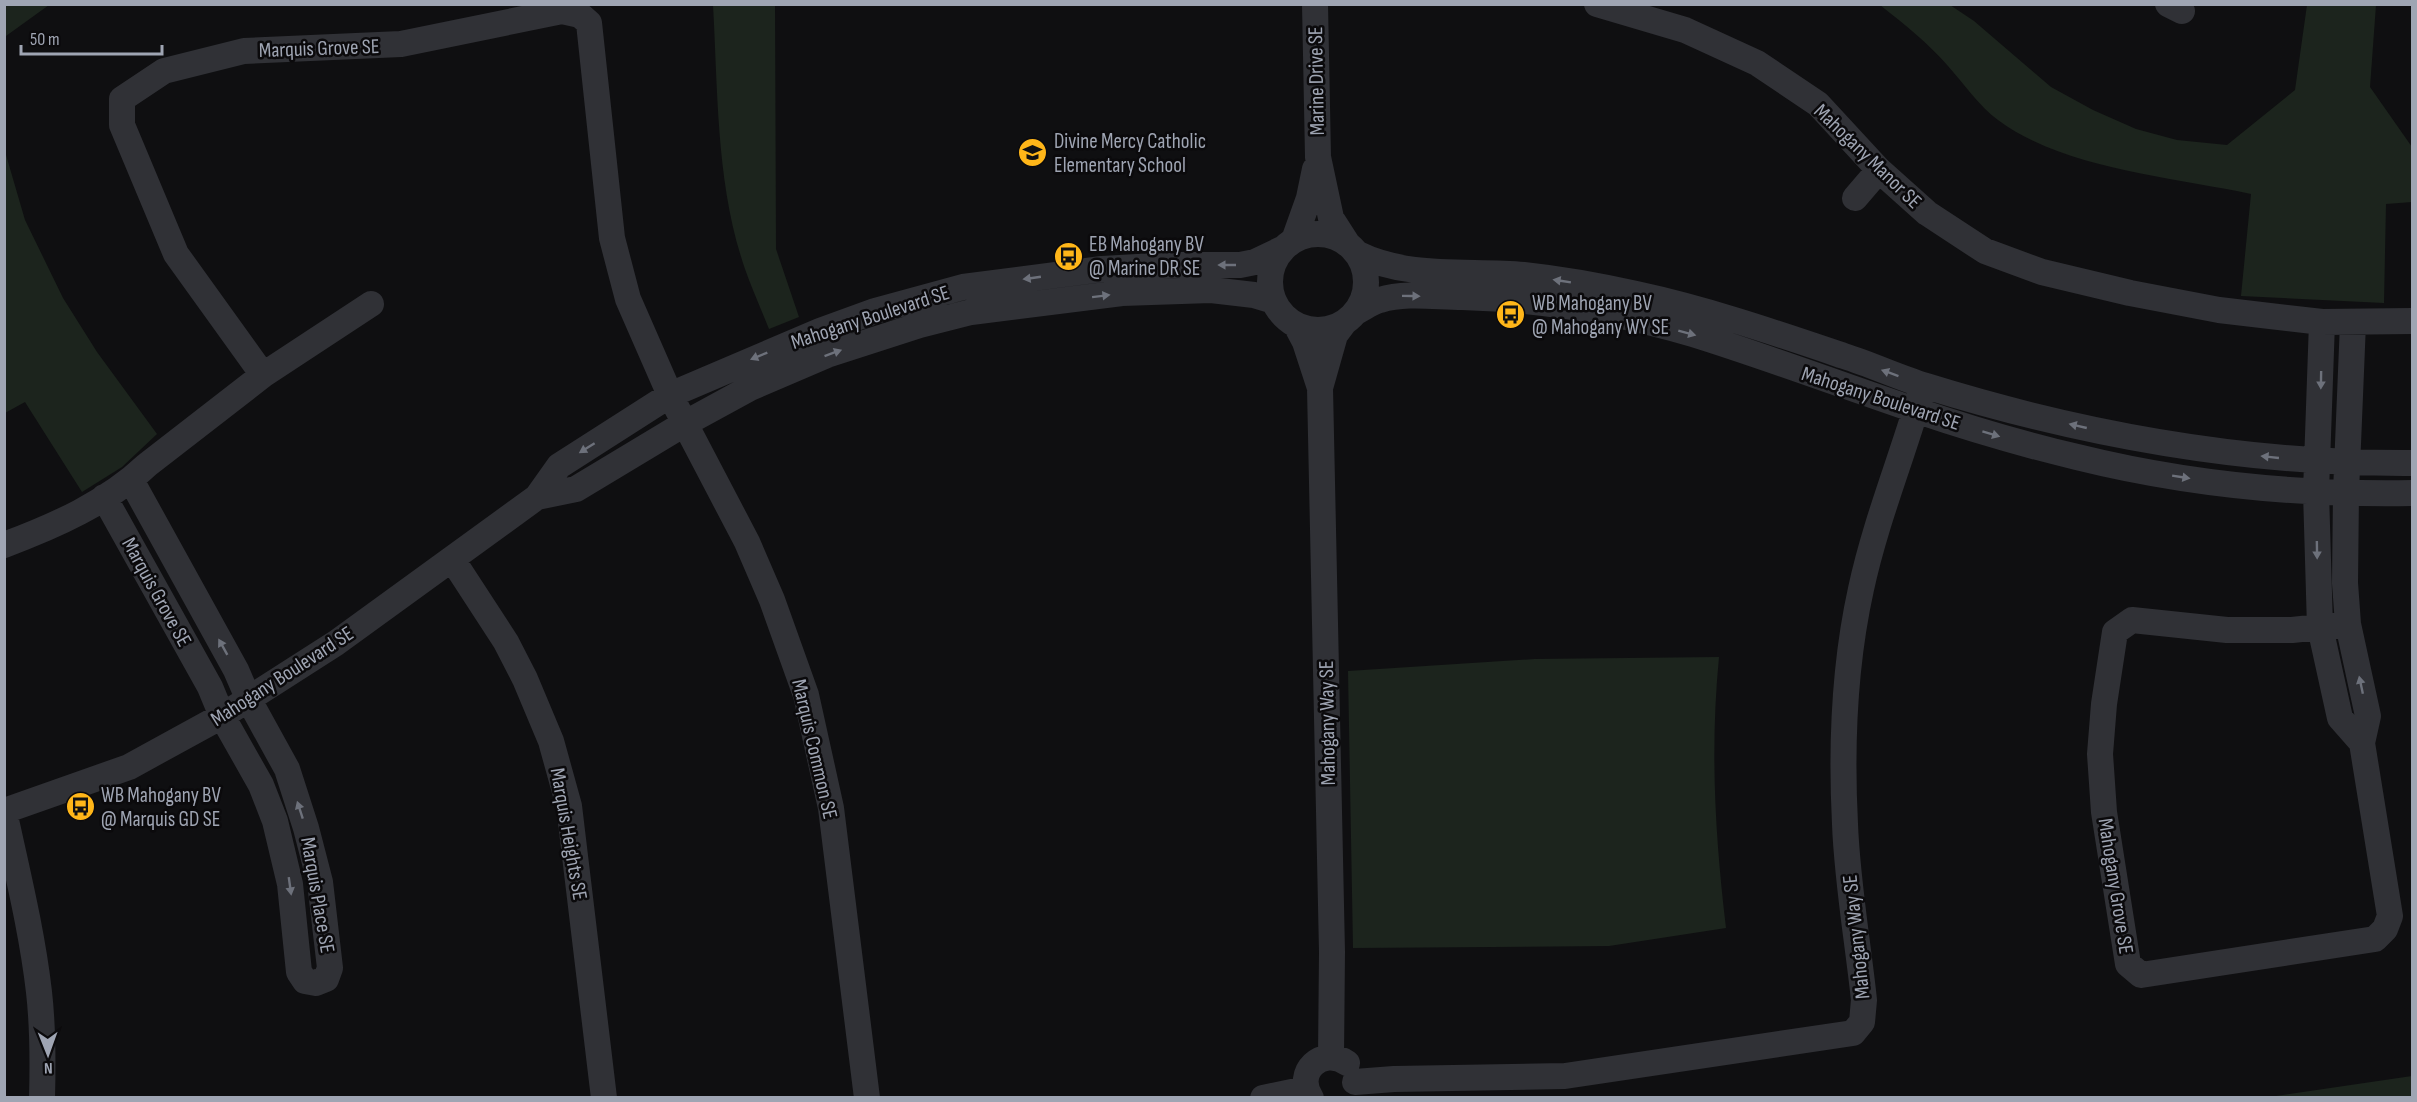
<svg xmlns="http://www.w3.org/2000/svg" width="2417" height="1102" font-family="'Sofia Sans Condensed',sans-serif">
<rect width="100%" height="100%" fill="#0f0f11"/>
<!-- green -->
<path fill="#1c241d" d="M5 4H49V5L6 36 5 40Z
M713 5H775L776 249 799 317 769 329C761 309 752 289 745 269 716 185 718 92 713 5Z
M1880 5H1950L1974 21 2051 87 2093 110 2136 129 2177 140 2227 145 2295 90 2307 5H2376L2370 87 2412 147V202L2386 204 2384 303 2241 296 2251 194C2172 177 2064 169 1998 120 1979 106 1964 84 1948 66 1928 43 1904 24 1880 5Z
M4 148 25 220 63 298 97 352 157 434 122 467 82 492 25 402 5 413Z
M1719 657C1710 750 1715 835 1726 928L1609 946 1353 948 1348 671 1535 659Z
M2412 1076V1097H2269Z"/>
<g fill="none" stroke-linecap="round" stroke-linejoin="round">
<!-- minor -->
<path stroke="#303136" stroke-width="26" d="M1315 4 1318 157 1331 218 1347 243
M1597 4 1685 30 1757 63 1818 104 1879 170 1927 213 1985 251 2042 272 2130 293 2219 310 2322 322 2412 321
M2168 4 2182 11
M1855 198 1879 170
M1270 282a48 48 0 1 1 96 0a48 48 0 1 1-96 0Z
M1294 240 1309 198 1315 169
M1358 254C1408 279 1469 270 1524 275 1561 279 1600 286 1636 294 1706 309 1776 333 1844 356 1872 365 1898 377 1926 386 2084 435 2247 464 2412 463
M1356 312C1364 308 1372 302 1380 300 1406 292 1436 297 1462 297 1538 299 1619 312 1693 334 1767 357 1841 385 1915 410 1968 428 2022 444 2077 457 2186 484 2300 495 2412 493
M2322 322 2316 492 2320 627 2340 718 2362 743
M1296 325 1305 342 1320 388
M263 375 176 254 122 125V99L164 71 244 51 401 44 562 11 580 15 589 23 612 238 628 299 670 395 747 542 772 600 806 695 831 808 867 1098
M104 497 210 687 222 716 261 785 275 821 290 884 299 972 305 981 316 983 326 979 330 968 320 882 306 828 287 769 249 700 236 670 131 480
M537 497 576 489 684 424 750 388 827 355 920 325 971 312 1122 293 1211 290 1254 295 1274 301
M4 545C55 526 107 503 147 465L263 375 371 304
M452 559 506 642 525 679 551 741 569 806 604 1098
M2348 624 2292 630H2227L2132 620 2115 632 2104 704 2100 754 2104 812 2128 964 2141 975 2375 939 2385 929 2390 916 2362 743 2368 716 2348 624 2345 583 2346 492 2353 323
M4 811 129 767 222 716 336 643 537 497 559 466 670 395 820 331 875 311 963 287 1102 269 1173 265H1240L1255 262 1282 249
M4 811C17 871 32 931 39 992 43 1027 43 1062 42 1098
M1331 1057 1332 952 1320 388 1335 335 1344 323
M1355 1082 1394 1079 1565 1076 1853 1033 1862 1022 1864 1000C1858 943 1847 881 1845 824 1841 746 1844 666 1861 589 1876 519 1904 453 1923 385
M1263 1098 1306 1089
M1311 1098C1294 1072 1322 1046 1347 1063"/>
</g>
<!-- one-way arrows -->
<defs><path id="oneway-solid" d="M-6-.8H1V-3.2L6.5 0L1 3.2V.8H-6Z" transform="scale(1.5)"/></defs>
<g fill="#6d717b">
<use href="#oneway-solid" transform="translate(1227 265) rotate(-180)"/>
<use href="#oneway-solid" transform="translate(1032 278) rotate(172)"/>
<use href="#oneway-solid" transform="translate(1562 281) rotate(-171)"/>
<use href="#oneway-solid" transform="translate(1101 296) rotate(-7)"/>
<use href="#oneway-solid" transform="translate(1411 296) rotate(1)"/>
<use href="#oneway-solid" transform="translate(1687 333) rotate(15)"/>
<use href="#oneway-solid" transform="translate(833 353) rotate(-20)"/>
<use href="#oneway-solid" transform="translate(759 356) rotate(158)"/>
<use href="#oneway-solid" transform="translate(1890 373) rotate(-160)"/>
<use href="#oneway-solid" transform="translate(2321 380) rotate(91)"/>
<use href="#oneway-solid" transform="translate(2078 426) rotate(-167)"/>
<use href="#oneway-solid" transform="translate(1991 434) rotate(17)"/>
<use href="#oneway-solid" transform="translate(587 448) rotate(148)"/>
<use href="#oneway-solid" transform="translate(2270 457) rotate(-174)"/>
<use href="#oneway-solid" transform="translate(2181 477) rotate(9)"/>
<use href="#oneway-solid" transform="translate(2317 550) rotate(89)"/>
<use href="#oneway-solid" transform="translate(223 647) rotate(-119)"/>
<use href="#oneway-solid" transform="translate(2361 685) rotate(-102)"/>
<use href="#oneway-solid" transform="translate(300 810) rotate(-108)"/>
<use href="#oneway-solid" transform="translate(290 886) rotate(82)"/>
</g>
<!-- icons -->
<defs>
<symbol id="school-disc" viewBox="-11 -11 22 22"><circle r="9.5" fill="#ffb619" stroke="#0b0a0c"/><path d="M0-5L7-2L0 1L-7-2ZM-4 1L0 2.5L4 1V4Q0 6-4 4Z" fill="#111"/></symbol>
<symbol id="bus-disc" viewBox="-11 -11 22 22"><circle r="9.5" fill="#ffb619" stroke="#0b0a0c"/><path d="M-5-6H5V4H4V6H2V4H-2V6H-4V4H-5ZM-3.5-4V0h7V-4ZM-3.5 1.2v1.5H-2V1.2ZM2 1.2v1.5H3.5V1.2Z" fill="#111"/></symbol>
</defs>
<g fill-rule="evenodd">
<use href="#school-disc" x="1016" y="136" width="33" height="33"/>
<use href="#bus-disc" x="1052" y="240" width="33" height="33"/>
<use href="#bus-disc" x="1494" y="298" width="33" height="33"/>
<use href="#bus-disc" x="64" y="790" width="33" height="33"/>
</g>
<g text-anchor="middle" stroke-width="5" stroke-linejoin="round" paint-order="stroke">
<!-- street labels -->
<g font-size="21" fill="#9fa5b3" stroke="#0b0a0c">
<text transform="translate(319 48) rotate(-2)" y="7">Marquis Grove SE</text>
<text transform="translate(1316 81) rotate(-91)" y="7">Marine Drive SE</text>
<text transform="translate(1868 156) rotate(44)" y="7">Mahogany Manor SE</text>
<text transform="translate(870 317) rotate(-18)" y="7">Mahogany Boulevard SE</text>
<text transform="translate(1881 398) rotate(18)" y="7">Mahogany Boulevard SE</text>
<text transform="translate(157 592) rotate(61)" y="7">Marquis Grove SE</text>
<text transform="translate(282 676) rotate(-33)" y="7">Mahogany Boulevard SE</text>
<text transform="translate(1327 723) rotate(-91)" y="7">Mahogany Way SE</text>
<text transform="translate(815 749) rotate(77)" y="7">Marquis Common SE</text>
<text transform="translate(569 834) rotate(80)" y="7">Marquis Heights SE</text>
<text transform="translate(2116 886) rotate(81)" y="7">Mahogany Grove SE</text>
<text transform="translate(318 895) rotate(80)" y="7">Marquis Place SE</text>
<text transform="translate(1856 937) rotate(-96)" y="7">Mahogany Way SE</text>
</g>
<!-- poi labels -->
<g font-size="21" fill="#9fa5b3" stroke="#0b0a0c" text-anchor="start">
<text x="1054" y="148">Divine Mercy Catholic<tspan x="1054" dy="24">Elementary School</tspan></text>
<text x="1089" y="251">EB Mahogany BV<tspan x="1089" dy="24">@ Marine DR SE</tspan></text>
<text x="1532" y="310">WB Mahogany BV<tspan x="1532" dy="24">@ Mahogany WY SE</tspan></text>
<text x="101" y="802">WB Mahogany BV<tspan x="101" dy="24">@ Marquis GD SE</tspan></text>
</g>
</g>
<!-- border -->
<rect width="2417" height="1102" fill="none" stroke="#9fa5b3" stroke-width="12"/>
<!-- north arrow -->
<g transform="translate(48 1054) rotate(179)" stroke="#0b0a0c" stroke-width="4.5" paint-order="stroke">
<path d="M0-4.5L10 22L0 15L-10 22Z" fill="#9fa5b3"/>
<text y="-9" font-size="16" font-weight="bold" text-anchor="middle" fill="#9fa5b3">N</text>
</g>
<!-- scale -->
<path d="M21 45v9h141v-9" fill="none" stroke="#9fa5b3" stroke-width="3"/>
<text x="30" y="45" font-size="18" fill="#9fa5b3" stroke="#0b0a0c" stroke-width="4.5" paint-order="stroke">50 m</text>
</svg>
